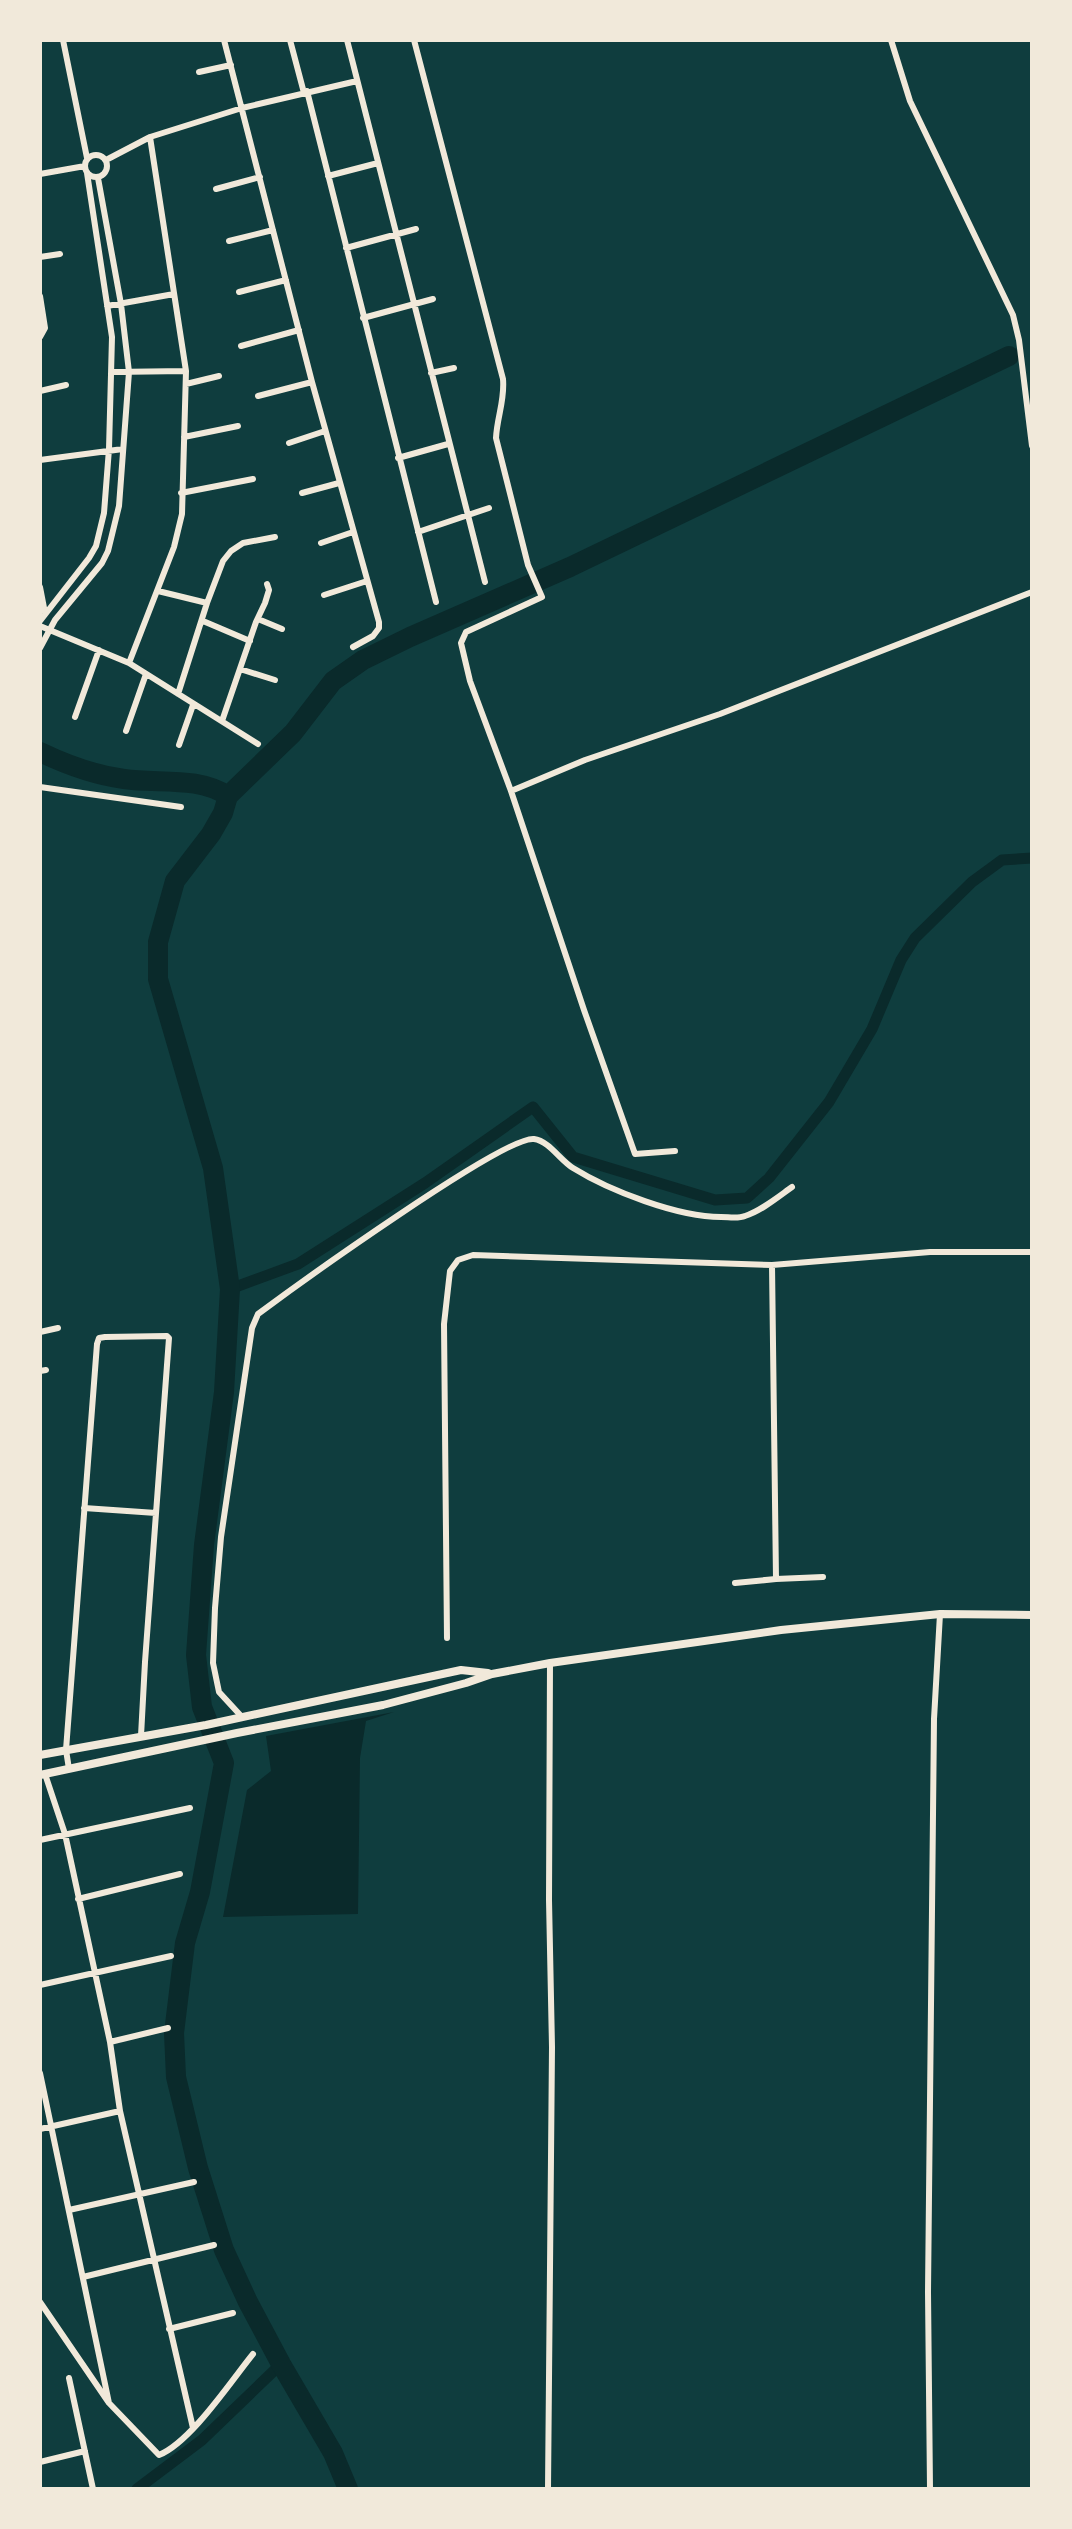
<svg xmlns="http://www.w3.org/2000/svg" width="1072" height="2529" font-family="Ubuntu,sans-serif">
<rect width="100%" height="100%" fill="#0f3d3e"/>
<!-- water -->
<path fill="#0a2a2b" d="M394 1712 366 1721 360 1758 358 1914 223 1917 247 1790 271 1771 266 1736Z"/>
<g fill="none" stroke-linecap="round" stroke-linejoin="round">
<!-- canal -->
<path stroke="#0a2a2b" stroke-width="11" d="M230 1289 298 1264 425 1183 533 1107 573 1157 715 1200 747 1198 769 1178 829 1102 872 1029 901 960 915 938 972 882 1002 860 1032 858
M137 2489 202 2440 281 2364"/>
<!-- river -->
<path stroke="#0a2a2b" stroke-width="20" d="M40 752C67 765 94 775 124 779 159 784 198 776 228 796
M348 2489 333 2453 281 2364 248 2302 224 2250 198 2168 176 2077 174 2033 185 1943 200 1892 224 1763 202 1707 196 1655 204 1545 224 1392 230 1289 213 1168 158 979V942L175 881 211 834 223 813 228 796 293 733 333 681 363 660 410 637 570 567 1009 356"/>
<!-- minor -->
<path stroke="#f1e9da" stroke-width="6" d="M63 40 87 158
M224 40 312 382 379 622V628L373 636 353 647
M290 40 304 93
M347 40 485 582
M414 40 503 379C505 400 497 417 496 438L528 565 542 597 466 632 461 643 470 681 511 791 585 760 720 714 1032 592
M891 40 910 101 1013 315 1019 340 1032 446
M199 72 231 65
M307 91 436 602
M85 166a11 11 0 1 1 22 0a11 11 0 1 1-22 0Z
M106 160 150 137 242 108 357 81
M40 174 85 166
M328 176 378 163
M216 189 260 177
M229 241 273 230
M346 248 416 229
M40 257 60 254
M239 292 286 280
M40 296 45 328 40 337
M107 306 174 294
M363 318 433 299
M241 346 299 330
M112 372 186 371
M431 373 454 368
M186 384 219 376
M40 391 66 385
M258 396 312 382
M184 437 238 426
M289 443 325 431
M398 458 448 444
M40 460 123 449
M181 493 253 479
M302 493 339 483
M418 532 489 508
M321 543 353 532
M40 587 45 613
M158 591 207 603
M324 595 367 581
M258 619 282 629
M40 621 89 558 96 546 104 513 109 449 112 337 87 173
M203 621 250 641
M40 626 129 663 258 744
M40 648 55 620 102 563 108 551 119 506 129 372 121 304 98 178
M129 663 174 547 182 514 186 371 150 137
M240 669 275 680
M178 694 207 603 223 561 231 551 243 543 275 537
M75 717 99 650
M222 721 256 622 265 603 269 590 267 584
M126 731 146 674
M179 745 193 705
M40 787 181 807
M511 791 584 1010 635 1154 675 1151
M772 1265 776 1579 823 1577
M40 1332 58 1328
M40 1371 46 1370
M84 1508 156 1513
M735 1583 776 1579
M447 1638 444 1324 450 1271 458 1260 473 1255 772 1265 930 1252H1032
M242 1717 219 1692 213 1663 215 1608 221 1537 252 1328 258 1314C293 1288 505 1135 534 1139 549 1141 560 1160 573 1168 610 1191 678 1217 721 1217 729 1217 738 1219 745 1216 761 1211 778 1197 792 1187
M69 1769 66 1750 97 1344 99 1338 105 1337 167 1336 169 1338 145 1662 141 1736
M45 1774 65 1834 110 2042 120 2111 193 2428
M40 1840 190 1808
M78 1899 180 1874
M40 1985 171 1956
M110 2042 168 2028
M40 2073 109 2403
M40 2129 120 2111
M69 2210 194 2182
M83 2277 214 2245
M40 2302 109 2403 159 2455C191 2442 231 2381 253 2354
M169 2329 233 2313
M69 2378 93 2489
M40 2462 85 2451
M548 2489 552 2047 549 1900 550 1663
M930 2489 928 2292 934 1719 940 1614"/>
<!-- secondary -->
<path stroke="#f1e9da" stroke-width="8" d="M40 1755 206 1725 461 1670 488 1673
M40 1775 237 1733 383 1705 466 1683 492 1674 550 1663 781 1630 940 1614 1032 1615"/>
</g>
<!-- border -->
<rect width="1072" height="2529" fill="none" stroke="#f1e9da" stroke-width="84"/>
</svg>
